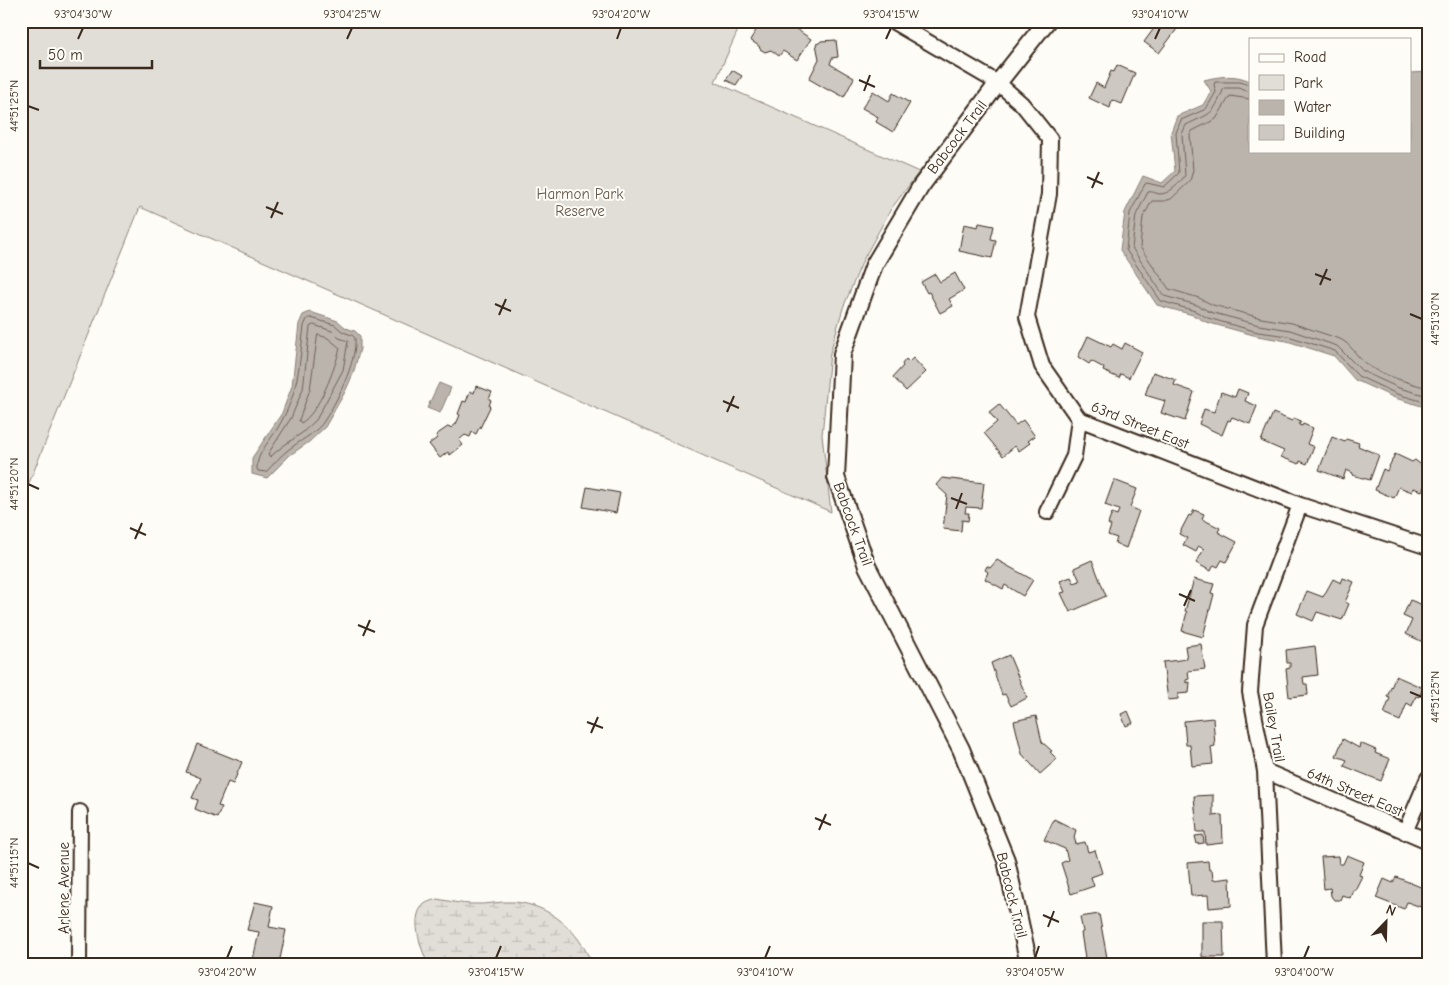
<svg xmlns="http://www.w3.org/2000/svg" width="1449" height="985" font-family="'Comic Neue',sans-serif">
<defs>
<pattern id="wetland-marsh" width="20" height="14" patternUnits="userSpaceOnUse" patternTransform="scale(1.25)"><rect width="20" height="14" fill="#e1ded7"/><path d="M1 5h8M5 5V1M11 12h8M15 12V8" fill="none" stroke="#c2bfb8"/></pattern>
</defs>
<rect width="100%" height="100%" fill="#fdfcf7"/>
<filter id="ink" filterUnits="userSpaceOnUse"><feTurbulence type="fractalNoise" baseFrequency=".02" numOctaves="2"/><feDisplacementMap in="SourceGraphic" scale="10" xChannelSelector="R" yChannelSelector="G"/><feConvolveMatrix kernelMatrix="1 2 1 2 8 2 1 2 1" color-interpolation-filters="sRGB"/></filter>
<g filter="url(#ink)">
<!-- wetland -->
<path fill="url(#wetland-marsh)" stroke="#8e847a" d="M437 899C449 901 461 904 472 904 486 905 500 901 514 902 551 905 579 931 592 964H428C421 949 408 914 426 903 429 901 434 900 437 899Z"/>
<!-- green -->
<path fill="#e1ded7" stroke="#8e847a" d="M21 21H742L715 82 919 172 891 209 863 260 843 308 830 353 822 435 831 512 140 207 21 503Z"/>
<!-- water -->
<path fill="#bbb4ad" stroke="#887d74" d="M1428 72V408L1395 398 1355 380 1334 356 1287 341 1257 336 1206 322 1193 315 1157 305 1120 250 1125 212 1143 176 1162 183 1175 171 1171 132 1177 116 1203 105 1211 91 1204 80C1220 76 1235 74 1250 81V151H1410V73Z
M310 312 338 321 346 328 355 331 360 336V349L353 374 345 392 325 427 309 442 290 455 267 478 252 474V458L282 413 292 386 299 324 303 315Z
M439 383 451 388 440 413 427 408Z"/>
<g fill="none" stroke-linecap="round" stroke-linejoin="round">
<!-- shore -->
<path stroke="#6e6157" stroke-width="1" d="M1250 85 1240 82H1215L1214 85 1216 92 1206 109 1181 120 1176 133 1179 173 1164 187 1147 183 1145 184 1130 213 1126 250 1161 301 1195 311 1208 318 1258 332 1288 336 1335 351 1358 376 1397 394 1428 403
M1250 92 1238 88H1224C1212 117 1212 112 1186 125L1182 134 1185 175C1181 182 1169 195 1159 194 1155 193 1152 191 1148 192L1136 215 1132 248 1164 296 1197 305 1210 312 1259 325 1290 330 1337 346 1362 371 1399 388 1428 396
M1250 99 1230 96 1216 119 1192 131 1190 135 1193 170 1190 181 1171 199 1164 201H1152L1143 217 1140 247 1169 289 1199 298 1213 305 1261 318 1292 323 1340 339C1351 344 1356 356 1365 363 1378 374 1412 384 1428 388
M311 318 335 325 343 332 352 335 355 338C357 362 336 404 322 424 313 435 299 441 288 450 280 456 273 465 266 472L258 471 257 469C256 454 270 441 277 429 299 394 299 365 304 326L307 319Z
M314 325 332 331 339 338 348 341 343 370 316 420 302 433 283 446 270 457 268 454 291 418 303 389 310 327Z
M318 335 328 338 340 348C335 368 319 413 301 423L299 420 310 389Z"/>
</g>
<!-- building -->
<path fill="#cdc8c2" stroke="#3b2a1e" d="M762 21H784L811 39 797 60 783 51 779 56 771 50 765 52 760 49 759 46 750 40Z
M1156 21H1183L1159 53 1144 42 1158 23Z
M836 40 838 57 832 58 830 64 854 78 844 97 831 90H828L809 79 819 59 816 44 819 43 821 41Z
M1117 65 1135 73 1122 104 1112 100 1110 108 1089 98 1096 83 1104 88 1111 71 1114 72Z
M732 70 742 76 736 85 726 80Z
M873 91 889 101 893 93 910 103 893 132 876 122 878 117 862 108Z
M979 223 994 226 991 239 996 240 992 258 959 251 964 224 978 227Z
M955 273 964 290 949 299 953 306 940 313 929 292 927 293 921 282 935 274 940 282Z
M1088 336 1111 347 1113 344 1122 349 1125 343 1142 352 1129 378 1121 374 1119 378 1103 371 1104 368 1091 361 1089 364 1078 357Z
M913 358 926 372 906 391 893 377 903 366 902 364 906 359 909 362Z
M1153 372 1176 380 1174 385 1194 392 1185 421 1161 413 1165 401 1145 395Z
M476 386 492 392 489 399 491 400 489 406 490 407 480 428H479L476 434 472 432 470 437 465 435 459 440 463 445 450 455 448 452 440 458 429 444 437 438 436 435 449 426 451 428 456 424 460 415 458 414 463 401 466 402 470 391 474 393Z
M1238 389 1248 393 1245 401 1257 406 1250 424 1232 417 1230 421 1228 420 1222 435 1199 424 1204 409 1214 412 1221 392 1235 397Z
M999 404 1016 425 1023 420 1035 436 1028 441 1030 443 1019 451 1015 446 1003 456 984 433 997 422 989 412Z
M1273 413 1292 421 1294 418 1301 421 1299 425 1302 426 1303 424 1313 428 1307 444 1314 447 1307 464 1300 461 1299 464 1281 457 1284 451 1261 441Z
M1332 437 1345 442 1346 439 1359 443 1358 446 1379 455 1370 480 1352 475 1353 473 1346 470 1343 479 1319 470Z
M1395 454 1412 462 1415 460 1424 467 1428 458V478L1422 491 1413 488 1412 492 1399 487 1394 498 1375 490 1383 469 1387 471Z
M942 478 984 483 981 508 966 507 965 513H969L968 521 962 520 961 531 943 529 947 495 936 485Z
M1114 480 1137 489 1130 507 1139 511 1126 548 1115 543 1117 538 1108 535 1111 526 1108 524 1112 513 1117 515 1119 510 1105 505Z
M587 487 620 493 616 513 583 507Z
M1194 510 1204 514 1202 519 1220 528 1218 532 1237 542 1226 562 1222 560 1218 567 1214 565 1211 571 1196 563 1204 549 1198 546 1196 552 1183 545 1187 538 1179 534 1189 515 1191 516Z
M997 560 1033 580 1023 596 1005 585 1003 589 985 579 988 572 985 570 987 566 990 568Z
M1092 560 1106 596 1070 612 1061 593 1065 592 1060 581 1071 577 1074 583 1080 581 1074 568Z
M1343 578 1354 582 1345 602 1349 604 1342 620 1317 612 1313 621 1297 614 1307 591 1323 597 1333 579 1341 583Z
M1194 579 1214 584 1211 593 1214 594 1203 637 1182 631 1187 612 1185 611Z
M1410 600 1428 607V654L1421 652 1425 643 1406 634 1412 620 1403 616Z
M1201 644 1205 669 1188 671 1189 679 1186 680V683L1190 682 1189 693 1178 694V699L1168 700 1163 662 1187 659 1185 646Z
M1315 646 1318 675 1303 677 1304 684H1307L1308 695 1289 697 1286 669 1290 668V663H1287L1286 650Z
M1009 655 1027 698 1011 706 1005 694 1002 695 991 663Z
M1396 676 1423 688 1419 697 1416 696 1412 706 1407 703 1400 721 1384 714 1390 698 1387 697Z
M1128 711 1133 723 1126 726 1121 714Z
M1036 716 1042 742 1052 751 1050 752 1057 759 1040 774 1022 754 1014 721Z
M1213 718 1215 746 1211 747 1213 764 1192 766 1190 745H1186L1184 721Z
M1343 739 1359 748 1360 743 1376 750 1375 753 1390 759 1381 781 1344 766 1347 760 1336 756Z
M197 744 242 762 233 784 228 782 218 806 222 807 217 818 195 809 198 800 192 798 201 778 186 772Z
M1213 795V816L1222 815 1223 843 1206 845 1205 832H1197L1194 796Z
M1054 819 1076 830 1074 837 1076 844 1085 842 1088 852 1095 850 1102 873 1091 877 1094 886 1071 894 1061 863 1068 860 1065 849 1044 840Z
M1203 835 1204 843 1197 844 1195 836Z
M1347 855 1364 862 1359 875 1362 876 1355 890H1353L1350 898 1342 895 1340 900H1334L1331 896 1330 888 1324 889 1321 857 1338 856 1339 864H1343Z
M1208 861 1209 870H1212L1213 880 1230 878 1231 906 1209 908 1208 895 1191 896 1188 863Z
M1396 877 1428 890 1421 907 1407 902 1404 909 1376 898 1384 879 1393 883Z
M255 902 273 906 269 927 286 930 279 964H252L259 932 247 930Z
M1099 914 1108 963 1086 964 1081 933 1083 932 1080 917Z
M1202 921H1223L1224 957H1202Z"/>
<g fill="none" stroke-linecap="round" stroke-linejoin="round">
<defs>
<path id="minor" d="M892 21 998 83 1022 104 1050 139 1049 194 1027 317 1042 366 1079 419 1300 505 1428 547
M1047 512 1074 456 1079 419
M1265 771 1428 841
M1405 832 1428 778
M79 964 80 812
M1274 964 1265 771 1250 692 1255 625 1300 505"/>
<path id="tertiary" d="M1029 964 1006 860 961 749 867 566 836 477 842 354 874 265 921 186 998 83 1047 21"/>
</defs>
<!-- minor casing -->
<use href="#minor" stroke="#3b2a1e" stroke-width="18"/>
<!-- tertiary casing -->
<use href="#tertiary" stroke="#3b2a1e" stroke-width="20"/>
<!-- minor -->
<use href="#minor" stroke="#fdfcf7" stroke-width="14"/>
<!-- tertiary -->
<use href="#tertiary" stroke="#fdfcf7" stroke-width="16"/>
</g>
</g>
<!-- ticks -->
<path fill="none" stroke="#3b2a1e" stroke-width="2" d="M78 39 83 28M347 39 352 28M617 39 621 28M886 39 891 28M1155 39 1160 28M859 80 875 87M864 91 870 75M28 106 39 110M1087 177 1103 184M1092 188 1099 172M266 207 283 214M271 218 278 202M1315 274 1331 280M1320 285 1327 269M495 304 511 311M1410 314 1422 319M499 315 506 299M723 401 739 408M727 412 734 396M28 484 39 489M951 498 967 504M956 509 962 493M130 528 146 535M135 539 142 523M1179 594 1195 601M1184 606 1191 590M358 625 375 632M363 636 370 620M1410 692 1422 697M587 722 603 728M591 733 598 717M815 818 831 825M819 830 826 814M28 863 39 868M1043 915 1059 922M1048 927 1054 911M227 958 232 946M496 958 501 946M765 958 770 946M1035 958 1039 946M1304 958 1309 946"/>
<g text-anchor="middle" stroke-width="4" stroke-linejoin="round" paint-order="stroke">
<!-- street labels -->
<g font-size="15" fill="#3b2a1e" stroke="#fdfcf7">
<text transform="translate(957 137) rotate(-53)" y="5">Babcock Trail</text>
<text transform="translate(1140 425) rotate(22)" y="5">63rd Street East</text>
<text transform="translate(853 524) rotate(70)" y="5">Babcock Trail</text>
<text transform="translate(1274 727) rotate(80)" y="5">Bailey Trail</text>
<text transform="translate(1355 792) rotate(23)" y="5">64th Street East</text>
<text transform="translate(64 888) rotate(-90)" y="5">Arlene Avenue</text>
<text transform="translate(1012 895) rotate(76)" y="5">Babcock Trail</text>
</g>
<!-- park labels -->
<g font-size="15" fill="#64574c" stroke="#fdfcf7">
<text x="580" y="199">Harmon Park<tspan x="580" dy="17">Reserve</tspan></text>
</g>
</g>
<!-- margin -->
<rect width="1449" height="985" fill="none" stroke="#fdfcf7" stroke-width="55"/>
<!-- legend -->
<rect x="1249" y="38" width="162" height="115" fill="#fdfcf7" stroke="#afa8a0"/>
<rect x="1259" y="54" width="25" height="8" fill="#fdfcf7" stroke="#afa8a0"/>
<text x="1294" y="62" font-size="15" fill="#3b2a1e">Road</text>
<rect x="1259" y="75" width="25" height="15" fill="#e1ded7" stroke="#afa8a0"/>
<text x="1294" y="88" font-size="15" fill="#3b2a1e">Park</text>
<rect x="1259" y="100" width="25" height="15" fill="#bbb4ad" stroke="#afa8a0"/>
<text x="1294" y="112" font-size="15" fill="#3b2a1e">Water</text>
<rect x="1259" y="125" width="25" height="15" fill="#cdc8c2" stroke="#afa8a0"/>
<text x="1294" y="138" font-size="15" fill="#3b2a1e">Building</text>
<!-- north arrow -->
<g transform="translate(1386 922) rotate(23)" stroke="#fdfcf7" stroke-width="4" paint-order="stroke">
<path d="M0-4L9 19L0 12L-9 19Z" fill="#3b2a1e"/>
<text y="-8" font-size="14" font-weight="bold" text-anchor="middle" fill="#3b2a1e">N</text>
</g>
<!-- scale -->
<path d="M40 60v8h112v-8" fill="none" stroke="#3b2a1e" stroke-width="2.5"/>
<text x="48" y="60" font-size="15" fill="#3b2a1e" stroke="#fdfcf7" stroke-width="4" paint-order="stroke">50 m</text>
<rect x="28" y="28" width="1394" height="930" fill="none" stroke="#3b2a1e" stroke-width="2"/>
<g font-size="12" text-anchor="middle" fill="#3b2a1e">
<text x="83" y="18">93°04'30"W</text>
<text x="352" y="18">93°04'25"W</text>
<text x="621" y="18">93°04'20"W</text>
<text x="891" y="18">93°04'15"W</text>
<text x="1160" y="18">93°04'10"W</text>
<text transform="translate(14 106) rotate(-90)" y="4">44°51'25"N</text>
<text transform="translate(1435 319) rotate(-90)" y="4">44°51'30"N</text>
<text transform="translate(14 484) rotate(-90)" y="4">44°51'20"N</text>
<text transform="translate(1435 697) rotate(-90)" y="4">44°51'25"N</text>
<text transform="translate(14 863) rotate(-90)" y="4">44°51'15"N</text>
<text x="227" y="976">93°04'20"W</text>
<text x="496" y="976">93°04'15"W</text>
<text x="765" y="976">93°04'10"W</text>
<text x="1035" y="976">93°04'05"W</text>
<text x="1304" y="976">93°04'00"W</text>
</g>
</svg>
